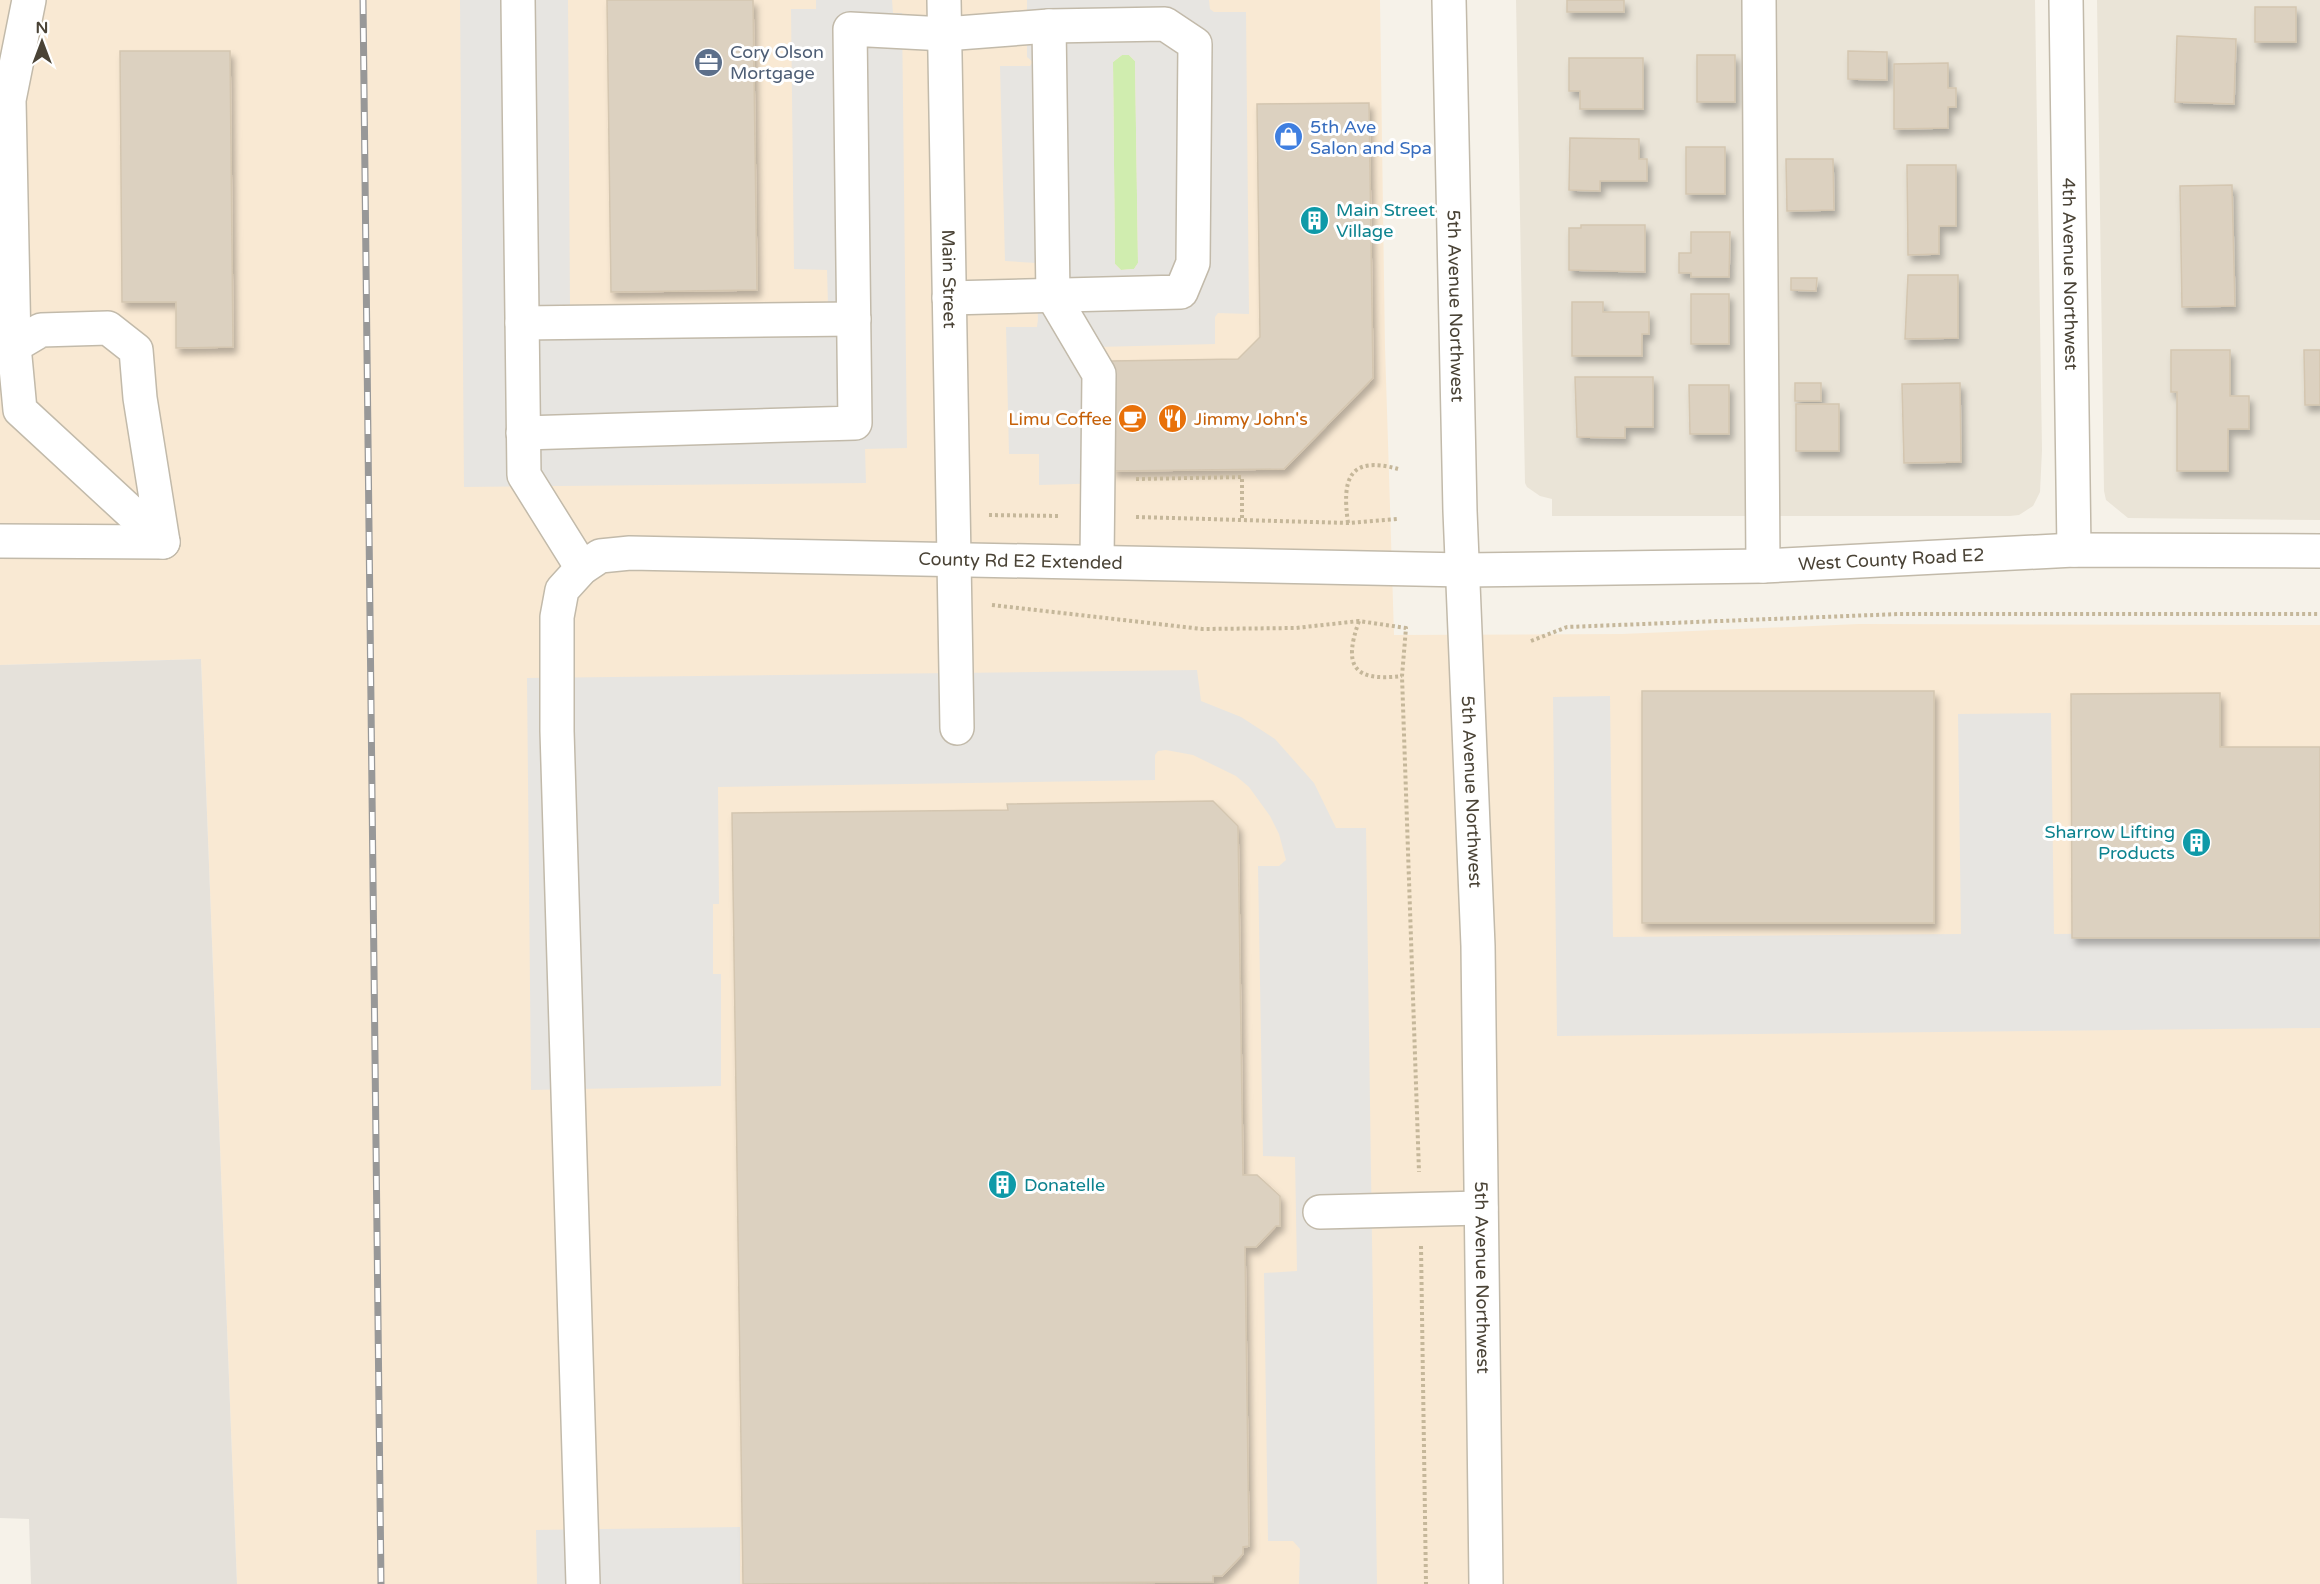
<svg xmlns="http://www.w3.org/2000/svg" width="2320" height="1584" font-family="'Varela Round',sans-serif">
<defs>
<filter id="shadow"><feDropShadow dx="3.5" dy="6" stdDeviation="3" flood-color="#0004"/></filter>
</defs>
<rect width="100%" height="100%" fill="#f6f2e9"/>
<!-- residential -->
<path fill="#eae4d7" d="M1516 0H2035L2042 450 2040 492 2033 506 2019 515 2010 516H1552V499L1540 496 1527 487 1525 483Z
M2097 0H2320V520L2128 518 2106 500 2104 491Z"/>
<!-- commercial -->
<path fill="#f9e9d3" d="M0 0H1380L1385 347 1394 635 1622 634 1859 624 2320 625V1584H237L201 659 0 665Z"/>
<!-- industrial -->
<path fill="#e5e1da" d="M201 659 237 1584H31L29 1519 0 1518V665Z"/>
<!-- green -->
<path fill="#d0edaf" d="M1122 55H1129L1135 61 1138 263 1134 269 1121 270 1115 264 1113 62Z"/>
<!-- parking -->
<path fill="#e7e5e1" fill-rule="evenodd" d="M460 0H568L570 307 828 305 827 270 794 269 791 9H816V0H892L893 13H902L907 448 865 449 866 483 464 487Z
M1027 0H1209L1210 9 1214 12H1246L1249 314 1218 313 1215 317V344L1098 347 1110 483 1039 485V454H1009L1006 327H1037L1038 319 1036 263 1005 261 1000 66H1030L1033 62 1027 57ZM1122 55H1129L1135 61 1138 263 1134 269 1121 270 1115 264 1113 62Z
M1197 670 1201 701 1241 717 1275 739 1314 783 1336 828H1366L1377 1584H1299L1300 1549 1293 1541H1268L1264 1273 1297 1271 1295 1157 1263 1156 1258 866H1279L1286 860 1279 834 1270 816 1249 787 1236 776 1193 755 1166 750 1158 751 1155 755V780L718 787 719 904H713V974H721V1086L531 1090 527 678Z
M1610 696 1613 937 1961 934 1958 714 2051 713 2054 934 2320 932V1028L1557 1036 1553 697Z
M740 1527V1584H537L536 1530Z"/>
<!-- building -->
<path fill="#dcd1c0" stroke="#d4c6b0" stroke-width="1.5" filter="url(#shadow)" d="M607 0H753L757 290 611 292Z
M1567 0H1624V12H1567Z
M2255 7H2296V42H2255Z
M2177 36 2236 39 2234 104 2175 102Z
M120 51H230L233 347 176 348V302H122Z
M1848 51 1887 52V80L1848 79Z
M1697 55H1735V102H1697Z
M1569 58H1643V109H1580V91H1569Z
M1948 63V88H1956V107H1948V128L1894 129V64Z
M1369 103 1373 378 1284 469 1113 471 1111 361 1238 359 1260 337 1257 104Z
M1570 138 1639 139V159H1647V181H1600V191L1569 190Z
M1686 147H1725V194H1686Z
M1786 159H1833L1834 210 1787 211Z
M1907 165H1956V226H1939V254L1908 255Z
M2232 185 2235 306 2182 307 2180 186Z
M1581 225H1645V272L1569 270V228H1581Z
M1691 232H1730L1729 277H1691V273H1679V253H1691Z
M1908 275H1958V338L1905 339Z
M1791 278H1817L1816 291 1791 290Z
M1691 294H1729V344H1691Z
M1572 302H1603V312H1649V334H1642V356H1572Z
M2171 350H2230V396H2249V429H2228V471H2177V392H2171Z
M2304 350H2320V405H2305Z
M1575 377H1653V427H1625V438L1577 437Z
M1795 383H1821V401H1795Z
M1960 383 1961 462 1904 463 1902 384Z
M1689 385H1729V434H1690Z
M1796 404H1839V451H1796Z
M1642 691H1934V923H1642Z
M2220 693V747H2320V938H2072L2071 694Z
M1213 801 1238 826 1243 1175H1257L1280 1196V1226H1276L1256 1247H1245L1249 1546 1243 1547V1554L1222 1576H1213V1582L743 1584 732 813 1008 810 1007 804Z"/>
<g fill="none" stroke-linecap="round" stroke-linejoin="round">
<defs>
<g id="minor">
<path d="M518 0 524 475 582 568"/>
<path id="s1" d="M944 0 957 728"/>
<path id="s2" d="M1449 0 1460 511 1478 946 1486 1584"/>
<path d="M1759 0 1763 566"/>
<path id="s3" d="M2066 0 2074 550"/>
<path d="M1049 26 1053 296 1099 374 1097 561"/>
<path d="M522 323 854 319"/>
<path d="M108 328 136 350 140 398 163 542 20 410 14 346 41 330Z"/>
<path d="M14 346 9 100 29 0"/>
<path d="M523 433 855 423 850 29 945 34 1049 26 1165 24 1195 44 1193 263 1181 292 949 298"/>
<path d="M0 541 163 542"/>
<path d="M1320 1212 1481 1208"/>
<path id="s4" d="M583 1584 557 731V617L562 590 582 568 600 556 630 553 1464 570 1763 566 2074 550 2320 551"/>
</g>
</defs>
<!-- minor casing -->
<use href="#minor" stroke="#c2baaa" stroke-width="36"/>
<!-- path -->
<path stroke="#c5b79a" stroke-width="4" stroke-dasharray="3 3" stroke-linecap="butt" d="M1136 479 1242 477V520
M989 515 1059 516
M1136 517 1348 523 1398 519
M1348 523C1342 480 1348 455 1398 469
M992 605 1202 629 1296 628 1359 621 1406 628 1402 676 1419 1172
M1359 621C1343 666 1353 682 1402 676
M1531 641 1567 627 1899 614H2320
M1421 1246 1426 1584"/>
<!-- minor -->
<use href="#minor" stroke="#fff" stroke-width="33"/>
<defs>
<path id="rail" d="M363 0 381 1584"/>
</defs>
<!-- rail casing -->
<use href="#rail" stroke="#989898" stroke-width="7"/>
<!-- rail -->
<use href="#rail" stroke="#fff" stroke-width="4.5" stroke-dasharray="14" stroke-linecap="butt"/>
</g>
<!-- icons -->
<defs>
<symbol id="office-disc" viewBox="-11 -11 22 22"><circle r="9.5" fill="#5c6f8a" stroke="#fff"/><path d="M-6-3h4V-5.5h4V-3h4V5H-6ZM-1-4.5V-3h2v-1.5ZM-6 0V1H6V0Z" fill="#fff"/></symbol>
<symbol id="shop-disc" viewBox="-11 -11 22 22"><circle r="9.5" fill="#3f7fe0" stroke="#fff"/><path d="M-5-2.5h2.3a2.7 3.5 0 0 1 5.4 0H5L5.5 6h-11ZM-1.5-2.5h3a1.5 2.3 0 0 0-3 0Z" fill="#fff"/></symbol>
<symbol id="building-disc" viewBox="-11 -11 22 22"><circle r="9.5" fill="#0f9aa8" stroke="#fff"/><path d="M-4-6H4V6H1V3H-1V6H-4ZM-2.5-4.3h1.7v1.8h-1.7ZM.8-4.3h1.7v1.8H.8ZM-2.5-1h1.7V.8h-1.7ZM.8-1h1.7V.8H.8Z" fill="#fff"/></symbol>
<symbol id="cafe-disc" viewBox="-11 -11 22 22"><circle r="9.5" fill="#e8710a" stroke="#fff"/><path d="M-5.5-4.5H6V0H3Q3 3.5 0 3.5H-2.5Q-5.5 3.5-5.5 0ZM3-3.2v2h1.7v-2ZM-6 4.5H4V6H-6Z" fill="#fff"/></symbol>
<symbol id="restaurant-disc" viewBox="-11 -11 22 22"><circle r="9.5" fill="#e8710a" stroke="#fff"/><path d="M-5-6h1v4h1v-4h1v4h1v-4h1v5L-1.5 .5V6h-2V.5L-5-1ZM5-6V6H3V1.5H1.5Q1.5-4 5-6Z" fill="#fff"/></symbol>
</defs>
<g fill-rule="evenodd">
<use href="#office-disc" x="692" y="46" width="33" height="33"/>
<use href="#shop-disc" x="1272" y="120" width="33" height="33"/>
<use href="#building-disc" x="1298" y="204" width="33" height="33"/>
<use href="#cafe-disc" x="1116" y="402" width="33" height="33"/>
<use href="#restaurant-disc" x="1156" y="402" width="33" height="33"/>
<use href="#building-disc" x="2180" y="826" width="33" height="33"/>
<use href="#building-disc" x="986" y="1168" width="33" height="33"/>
</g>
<g text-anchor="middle" stroke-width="6" stroke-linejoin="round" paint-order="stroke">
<!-- service labels -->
<g font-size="18" fill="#4e5e75" stroke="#fff" text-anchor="start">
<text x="730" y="58">Cory Olson<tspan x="730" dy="21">Mortgage</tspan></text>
</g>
<!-- shop labels -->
<g font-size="18" fill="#366cbe" stroke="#fff" text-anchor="start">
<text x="1310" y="133">5th Ave<tspan x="1310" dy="21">Salon and Spa</tspan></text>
</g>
<!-- culture labels -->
<g font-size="18" fill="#0d838f" stroke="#fff" text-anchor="start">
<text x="1336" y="216">Main Street<tspan x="1336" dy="21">Village</tspan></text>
<text x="2175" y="838" text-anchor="end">Sharrow Lifting<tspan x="2175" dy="21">Products</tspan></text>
<text x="1024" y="1191">Donatelle</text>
</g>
<!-- street labels -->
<g font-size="18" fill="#4a4336" stroke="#fff">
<text dy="6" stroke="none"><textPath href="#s3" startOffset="274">4th Avenue Northwest</textPath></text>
<text dy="6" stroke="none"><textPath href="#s1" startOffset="279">Main Street</textPath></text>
<text dy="6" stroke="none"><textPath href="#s2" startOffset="306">5th Avenue Northwest</textPath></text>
<text dy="6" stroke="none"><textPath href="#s4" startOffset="1467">County Rd E2 Extended</textPath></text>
<text dy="6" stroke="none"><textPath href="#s4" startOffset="2338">West County Road E2</textPath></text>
<text dy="6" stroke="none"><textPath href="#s2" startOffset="792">5th Avenue Northwest</textPath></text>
<text dy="6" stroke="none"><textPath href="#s2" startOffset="1278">5th Avenue Northwest</textPath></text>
</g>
<!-- food labels -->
<g font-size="18" fill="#c56008" stroke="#fff" text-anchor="end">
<text x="1112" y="425">Limu Coffee</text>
<text x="1194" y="425" text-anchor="start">Jimmy John's</text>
</g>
</g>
<!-- north arrow -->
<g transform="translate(42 42)" stroke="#ffffff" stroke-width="4.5" paint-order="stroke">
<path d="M0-4.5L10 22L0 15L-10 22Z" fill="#4a4336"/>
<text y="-9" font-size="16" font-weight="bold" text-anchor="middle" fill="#4a4336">N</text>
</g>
</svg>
